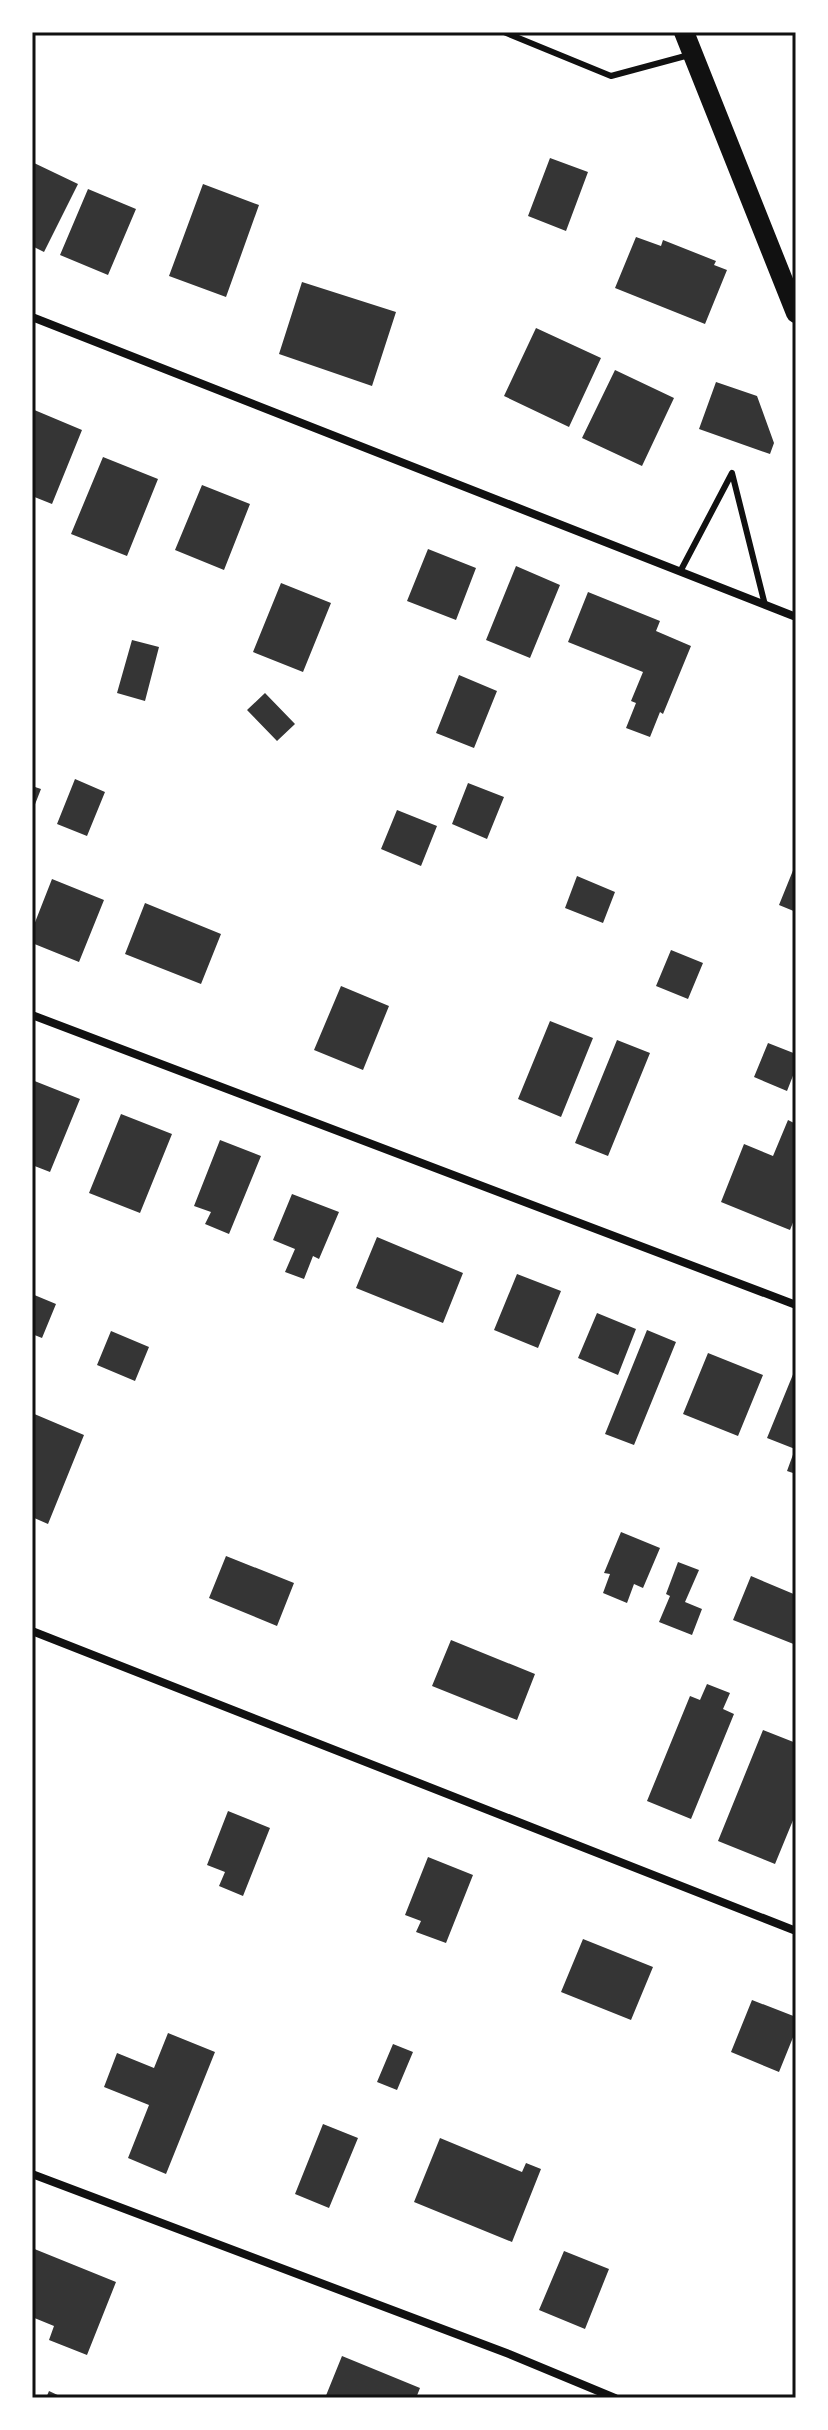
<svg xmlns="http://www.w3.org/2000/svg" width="828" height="2430" font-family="'PT Sans Narrow',sans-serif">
<rect width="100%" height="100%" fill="#fff"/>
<!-- building -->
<path fill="#353535" d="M550 158 588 172 566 231 528 216Z
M32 162 78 184 44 252 32 246Z
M203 184 259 205 226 297 169 276Z
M88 189 136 209 108 275 60 255Z
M636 237 661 246 663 240 716 261 714 265 727 270 705 324 615 288Z
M302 282 396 312 372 386 279 354Z
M536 328 601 358 569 427 504 396Z
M615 370 674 398 642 466 582 438Z
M716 382 757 396 774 443 770 454 699 429Z
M32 409 82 430 52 504 32 496Z
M103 457 158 479 127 556 71 534Z
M202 485 250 504 224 570 175 550Z
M428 549 476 568 456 620 407 601Z
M516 566 560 585 530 658 486 640Z
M281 583 331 603 303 672 253 652Z
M588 592 660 621 656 631 691 646 663 714 660 712 650 737 626 728 636 703 631 701 643 672 568 642Z
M132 640 159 647 145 701 117 693Z
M459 675 497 691 474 748 436 733Z
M265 693 295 724 277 741 247 710Z
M75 779 105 792 87 836 57 824Z
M468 783 504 797 487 839 452 824Z
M32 786 41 789 32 812Z
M397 810 437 826 421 866 381 849Z
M796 863V912L779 905Z
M577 876 615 892 603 923 565 908Z
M52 879 104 900 79 962 32 943V930Z
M145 903 221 934 201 984 125 954Z
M671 950 703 963 688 999 656 986Z
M341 986 389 1006 363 1070 314 1050Z
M550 1021 593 1038 561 1117 518 1099Z
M617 1040 650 1053 608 1156 575 1143Z
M768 1043 796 1054V1068L787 1091 754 1077Z
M32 1080 80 1099 50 1172 32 1165Z
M121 1114 172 1134 140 1213 89 1193Z
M788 1120 796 1124V1215L790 1230 721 1202 744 1144 773 1156Z
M220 1140 261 1156 229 1234 205 1224 211 1212 194 1206Z
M292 1194 339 1212 319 1259 313 1256 304 1279 285 1272 295 1249 273 1240Z
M377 1237 463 1273 443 1323 356 1288Z
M517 1274 561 1291 538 1348 494 1330Z
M32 1294 56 1304 42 1338 32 1334Z
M597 1313 636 1329 618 1375 578 1358Z
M647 1330 676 1342 634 1445 605 1434Z
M111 1331 149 1347 135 1381 97 1365Z
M708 1353 763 1375 738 1436 683 1414Z
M796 1367V1474L787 1471 795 1449 767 1438Z
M32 1413 84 1435 48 1524 32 1517Z
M621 1532 660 1548 643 1588 634 1584 627 1603 603 1593 610 1574 604 1573Z
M226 1556 294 1583 277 1626 209 1598Z
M678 1562 699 1570 685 1602 702 1609 692 1635 659 1622 670 1596 666 1594Z
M751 1576 796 1595V1645L733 1620Z
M451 1640 535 1674 517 1720 432 1686Z
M707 1684 730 1693 723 1709 734 1714 691 1819 647 1801 690 1696 700 1700Z
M763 1730 796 1743V1813L775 1864 718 1841Z
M228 1811 270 1828 243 1896 219 1886 225 1872 207 1865Z
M428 1857 473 1875 446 1943 416 1932 421 1921 405 1915Z
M583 1939 653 1967 631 2020 561 1992Z
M752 2000 796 2017V2030L779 2072 731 2052Z
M168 2033 215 2052 166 2174 128 2158 149 2105 104 2087 117 2053 154 2068Z
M393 2044 413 2052 397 2090 377 2082Z
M323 2124 358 2138 329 2208 295 2194Z
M440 2138 522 2172 526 2163 541 2169 512 2242 414 2202Z
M32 2248 116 2282 87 2355 49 2340 54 2326 32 2317Z
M564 2251 609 2269 585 2329 539 2310Z
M342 2356 420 2388 416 2398H325Z
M49 2391 64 2398H46Z"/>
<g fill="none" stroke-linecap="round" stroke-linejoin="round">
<!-- service -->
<path stroke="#111" stroke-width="6" d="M504 32 611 76 689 55
M681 570 732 473 765 605"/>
<!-- minor -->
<path stroke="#111" stroke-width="8" d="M32 317 796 617
M32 1015 796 1305
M32 1631 796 1931
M32 2174 509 2354 615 2398"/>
<!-- primary -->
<path stroke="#111" stroke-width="20" d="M684 32 796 313"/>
</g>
<!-- border -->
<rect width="828" height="2430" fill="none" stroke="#ffffff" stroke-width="68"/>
<rect x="34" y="34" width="760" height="2362" fill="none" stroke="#111" stroke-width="3"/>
</svg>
